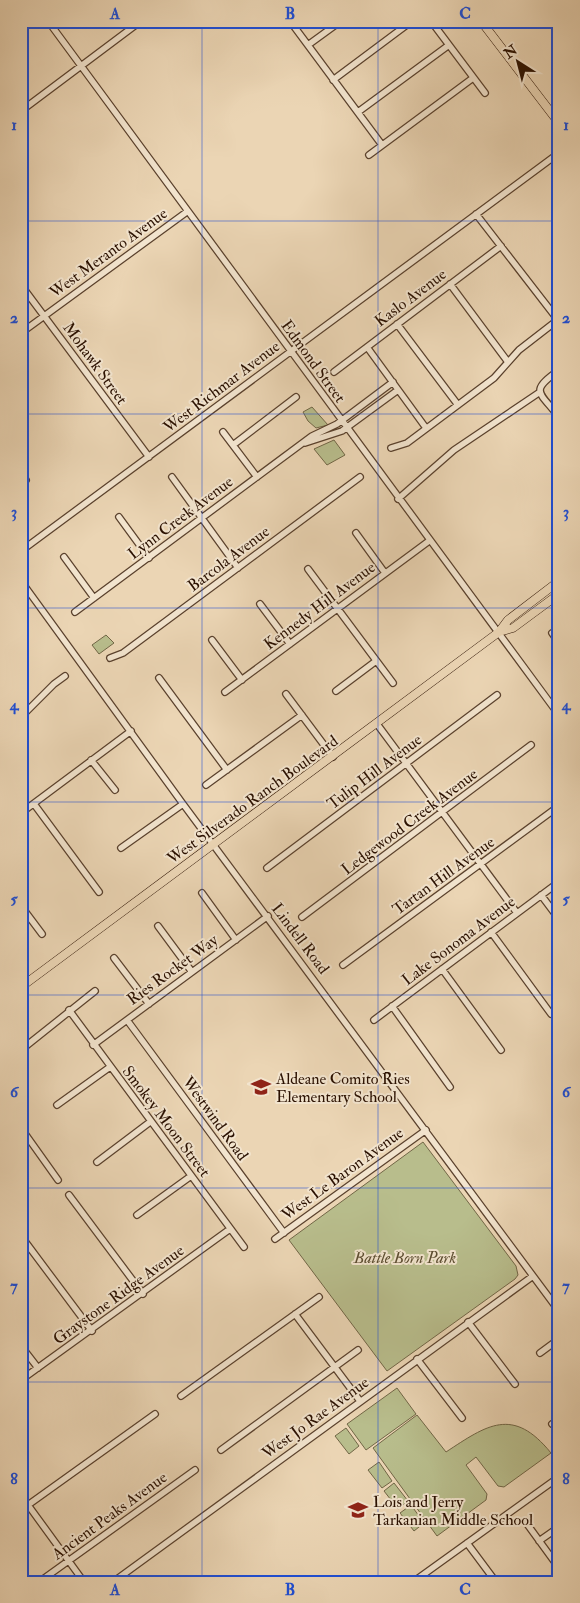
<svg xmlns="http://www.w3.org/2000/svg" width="580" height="1603" font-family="'IM FELL Double Pica',serif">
<rect width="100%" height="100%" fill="#ebd5b4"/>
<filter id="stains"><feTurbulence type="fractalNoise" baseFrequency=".004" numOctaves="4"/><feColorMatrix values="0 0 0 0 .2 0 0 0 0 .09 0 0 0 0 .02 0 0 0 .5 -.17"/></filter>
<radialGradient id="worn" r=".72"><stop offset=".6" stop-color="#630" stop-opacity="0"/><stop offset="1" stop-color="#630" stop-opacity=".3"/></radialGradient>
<!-- green -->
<path fill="#b8bd8c" stroke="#716646" d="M312 407 328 425 316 428 308 421 303 412Z
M334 440 345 455 327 465 314 449Z
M106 635 114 643 99 654 92 645Z
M423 1142 516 1266 518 1275 515 1279 387 1371 289 1240Z
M397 1388 416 1414 366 1450 347 1424Z
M417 1415 446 1452C487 1425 513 1406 551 1453L504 1487 498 1486 476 1457 466 1465 487 1494 486 1500 437 1536 373 1448Z
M346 1428 359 1446 349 1454 335 1436Z
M379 1462 392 1481 382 1488 368 1470Z
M394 1483 408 1501 398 1509 384 1491Z
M411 1505 424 1523 414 1531 400 1513Z"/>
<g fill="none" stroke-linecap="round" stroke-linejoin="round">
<defs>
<path id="minor" d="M48 21 559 715
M128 21 133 27
M290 21 382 145
M431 21 485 93
M435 26 441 21
M308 45 341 21
M333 80 412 21
M21 111 141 21
M358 112 449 45
M369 155 473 78
M476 214 558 320
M450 284 508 362
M21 285 149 457
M397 324 458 405
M21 333 188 211
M367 347 426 428
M559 370C529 392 539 391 559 417
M334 372 501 246
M223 432 257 477
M305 443 342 431 398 390
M233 445 296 397
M391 448 407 443 494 378 519 350 559 319
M172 477 238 568
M21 483 26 480
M398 499 454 450 540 392
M119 517 149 558
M356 533 385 573
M21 551 559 153
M64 557 94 598
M308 569 393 683
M21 581 183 804 559 1311
M260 604 290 644
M75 612 312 436 337 424 393 382
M552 633 559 643
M212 640 242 680
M110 658 123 653 360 477
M159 678 227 770
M336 691 376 661
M225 692 429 541
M286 694 333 757
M21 717 54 684 65 676
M377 724 517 913
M91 760 115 790
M206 785 302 715
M34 804 99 892
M21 813 131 731
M121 848 183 804
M267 868 497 695
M202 893 236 940
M541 895 559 919
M21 906 42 934
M302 917 531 745
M158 926 192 972
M491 932 551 1014
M114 958 149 1004
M343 965 559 806
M442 969 501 1050
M392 1006 450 1087
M69 1010 244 1247
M127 1020 284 1233
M374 1020 559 882
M93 1045 268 916
M21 1050 95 991
M57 1105 110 1067
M21 1128 58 1180
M97 1162 150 1122
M69 1195 143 1294
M137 1215 191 1176
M21 1236 92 1331
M275 1239 426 1130
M295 1314 360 1401
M468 1322 515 1384
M21 1346 38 1368
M540 1353 559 1339
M417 1359 462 1418
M21 1380 230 1229
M181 1396 319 1297
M552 1424 559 1419
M221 1450 358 1350
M28 1505 84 1582
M21 1510 155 1414
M527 1524 559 1568
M539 1541 559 1527
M467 1543 496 1582
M39 1582 195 1470
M113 1582 533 1276
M413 1582 559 1477"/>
<path id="major" d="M481 21 559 123
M499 632 513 628 559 594
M21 987 499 632 508 620 559 581"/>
</defs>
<!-- minor casing -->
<use href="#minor" stroke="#5a412d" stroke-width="8"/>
<!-- major casing -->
<use href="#major" stroke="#2a1000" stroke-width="9"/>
<!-- minor -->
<use href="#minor" stroke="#f2e4ce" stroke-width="5.5"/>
<!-- major -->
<use href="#major" stroke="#ebd5b4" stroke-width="8"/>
</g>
<!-- grid -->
<path fill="none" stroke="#1d4ed8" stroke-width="1" stroke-opacity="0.55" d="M202 21V1582M378 21V1582M21 221H559M21 414H559M21 608H559M21 802H559M21 995H559M21 1188H559M21 1382H559"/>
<!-- icons -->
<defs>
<symbol id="school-bare" viewBox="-9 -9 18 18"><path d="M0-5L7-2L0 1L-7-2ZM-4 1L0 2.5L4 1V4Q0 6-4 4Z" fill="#8f2418" stroke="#f2e4ce" stroke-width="2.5" paint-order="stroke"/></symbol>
</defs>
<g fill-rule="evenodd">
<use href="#school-bare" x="247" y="1073" width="28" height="28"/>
<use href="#school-bare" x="344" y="1496" width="28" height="28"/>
</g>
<g text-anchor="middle" stroke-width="4" stroke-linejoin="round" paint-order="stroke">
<!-- street labels -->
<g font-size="16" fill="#2a1000" stroke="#f2e4ce">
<text transform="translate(108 252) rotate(-36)" y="6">West Meranto Avenue</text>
<text transform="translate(410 297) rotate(-37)" y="6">Kaslo Avenue</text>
<text transform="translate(314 361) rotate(54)" y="6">Edmond Street</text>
<text transform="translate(96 363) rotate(54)" y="6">Mohawk Street</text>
<text transform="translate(221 386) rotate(-37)" y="6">West Richmar Avenue</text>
<text transform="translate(180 517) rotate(-37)" y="6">Lynn Creek Avenue</text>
<text transform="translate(228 558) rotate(-37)" y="6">Barcola Avenue</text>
<text transform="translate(319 605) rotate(-37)" y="6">Kennedy Hill Avenue</text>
<text transform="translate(374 771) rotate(-37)" y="6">Tulip Hill Avenue</text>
<text transform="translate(252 799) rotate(-36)" y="6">West Silverado Ranch Boulevard</text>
<text transform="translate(409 821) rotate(-37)" y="6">Ledgewood Creek Avenue</text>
<text transform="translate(443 875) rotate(-36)" y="6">Tartan Hill Avenue</text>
<text transform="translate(301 938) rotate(53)" y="6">Lindell Road</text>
<text transform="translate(458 940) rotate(-37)" y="6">Lake Sonoma Avenue</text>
<text transform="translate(172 969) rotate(-36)" y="6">Ries Rocket Way</text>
<text transform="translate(216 1118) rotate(54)" y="6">Westwind Road</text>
<text transform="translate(167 1121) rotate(53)" y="6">Smokey Moon Street</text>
<text transform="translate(342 1173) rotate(-36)" y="6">West Le Baron Avenue</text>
<text transform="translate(118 1294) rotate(-36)" y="6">Graystone Ridge Avenue</text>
<text transform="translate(315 1417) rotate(-36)" y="6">West Jo Rae Avenue</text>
<text transform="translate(109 1515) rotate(-36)" y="6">Ancient Peaks Avenue</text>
</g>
<!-- poi labels -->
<g font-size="16" fill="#2a1000" stroke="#f2e4ce" text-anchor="start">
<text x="276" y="1084">Aldeane Comito Ries<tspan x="276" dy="18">Elementary School</tspan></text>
<text x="373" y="1507">Lois and Jerry<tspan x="373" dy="18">Tarkanian Middle School</tspan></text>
</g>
<!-- park labels -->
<g font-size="16" font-style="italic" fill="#5c4d31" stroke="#f2e4ce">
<text x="405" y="1263">Battle Born Park</text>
</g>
</g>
<!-- margin -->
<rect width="580" height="1603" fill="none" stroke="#ebd5b4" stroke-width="55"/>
<!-- north arrow -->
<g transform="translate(518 62) rotate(324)" stroke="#f2e4ce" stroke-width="4" paint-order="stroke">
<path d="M0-4L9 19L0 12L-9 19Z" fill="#2a1000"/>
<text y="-8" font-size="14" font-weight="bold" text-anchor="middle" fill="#2a1000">N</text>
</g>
<rect x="28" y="28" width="524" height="1548" fill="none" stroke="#1d4ed8" stroke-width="2"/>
<g font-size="16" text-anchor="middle" font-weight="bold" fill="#1d4ed8">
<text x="115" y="19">A</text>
<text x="290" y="19">B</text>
<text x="465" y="19">C</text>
<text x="14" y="130">1</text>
<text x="566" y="130">1</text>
<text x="14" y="323">2</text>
<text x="566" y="323">2</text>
<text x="14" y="517">3</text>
<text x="566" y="517">3</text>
<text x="14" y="710">4</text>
<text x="566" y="710">4</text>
<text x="14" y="904">5</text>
<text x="566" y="904">5</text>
<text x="14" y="1097">6</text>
<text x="566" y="1097">6</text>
<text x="14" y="1291">7</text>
<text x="566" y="1291">7</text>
<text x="14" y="1484">8</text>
<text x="566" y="1484">8</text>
<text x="115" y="1595">A</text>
<text x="290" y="1595">B</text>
<text x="465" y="1595">C</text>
</g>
<rect width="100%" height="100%" filter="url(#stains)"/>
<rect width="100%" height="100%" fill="url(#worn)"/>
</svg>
